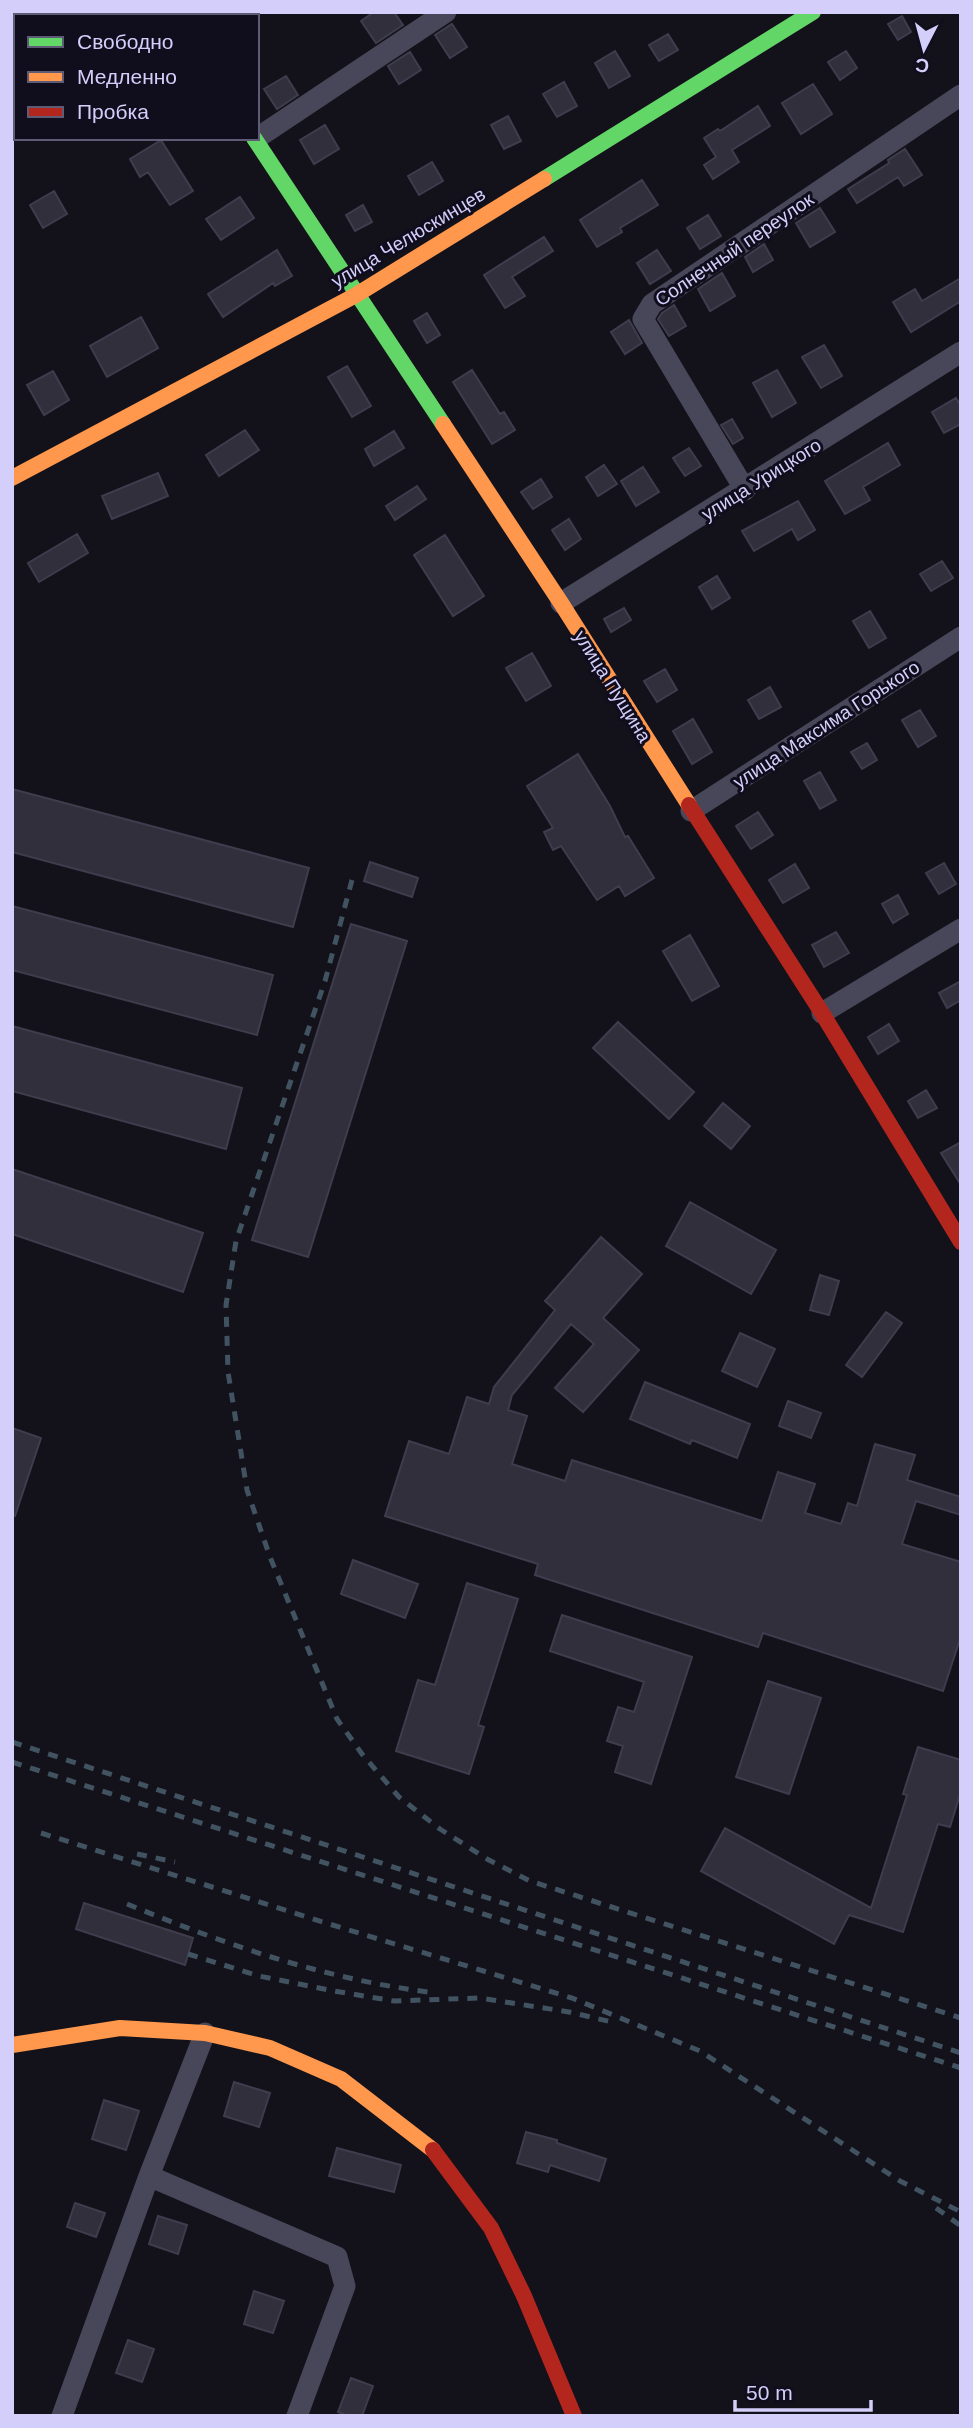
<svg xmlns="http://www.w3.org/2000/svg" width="973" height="2428" font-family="Helvetica,sans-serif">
<rect width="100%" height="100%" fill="#13121a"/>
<!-- building -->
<path fill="#312f3c" stroke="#3f3c4d" stroke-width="2" d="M374 12H394L403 25 376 43 361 21Z
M902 16 911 32 898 40 888 24Z
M452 24 467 47 450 58 435 35Z
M668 34 678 50 659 61 649 45Z
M615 51 630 76 609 88 595 63Z
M846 51 857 68 840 80 828 62Z
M410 52 421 70 399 84 388 66Z
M286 76 298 95 277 109 264 89Z
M564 82 577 106 557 117 543 94Z
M813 84 832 114 801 134 782 103Z
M758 106 770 126 732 150 739 162 713 179 704 165 716 157 704 138 718 129 720 131Z
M508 116 521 141 504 149 491 125Z
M325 125 339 149 314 164 300 140Z
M161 140 193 191 170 205 148 172 140 177 130 159Z
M905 149 922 175 904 186 898 177 857 203 848 189 889 163 888 160Z
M432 162 443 181 419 195 408 176Z
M642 180 658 205 620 228 622 232 597 247 580 220Z
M54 191 67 214 43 228 30 205Z
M240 197 254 218 221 240 206 219Z
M363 205 372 222 355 231 346 215Z
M820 208 835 232 810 247 796 223Z
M708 215 721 236 700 249 687 228Z
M544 237 553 251 512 277 525 296 505 308 484 275Z
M764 244 773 260 753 272 745 257Z
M277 250 292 276 275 286 273 283 223 317 208 294Z
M657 250 671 271 650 284 637 263Z
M722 273 735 296 710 311 698 289Z
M961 278V301L911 332 893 302 915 289 922 301Z
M674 305 686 326 669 336 658 319 662 313Z
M427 313 440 335 427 343 414 321Z
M141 317 158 348 107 377 90 346Z
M629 320 642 343 625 354 611 332Z
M824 345 842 376 821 388 802 357Z
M347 366 371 406 352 417 328 377Z
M472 370 500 414 504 412 515 430 492 444 453 382Z
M777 370 796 403 772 417 753 383Z
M53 371 69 400 44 415 27 385Z
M956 398 961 407V424L944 433 932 412Z
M732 419 743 438 733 444 721 425Z
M245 430 259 450 219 476 206 455Z
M394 431 404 448 374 466 365 449Z
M888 443 900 465 863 487 870 500 845 514 825 481Z
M689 448 701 466 685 476 673 458Z
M604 465 617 484 598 496 586 477Z
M643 467 659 492 636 506 621 481Z
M158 473 168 496 112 519 102 496Z
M541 479 552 497 533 509 521 492Z
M417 486 426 499 395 520 386 506Z
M798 501 815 530 798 540 792 529 754 551 742 531Z
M569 519 581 539 565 550 552 530Z
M77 534 88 553 39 582 28 563Z
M445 535 484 596 453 616 414 555Z
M942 561 953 578 931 591 920 574Z
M717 576 730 598 712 609 699 587Z
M624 608 631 620 611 632 604 619Z
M870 611 886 638 869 648 853 621Z
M532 653 551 686 526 701 506 668Z
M665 669 677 690 657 702 644 681Z
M770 687 781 707 759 719 748 700Z
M920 710 936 736 918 747 902 720Z
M693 719 712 752 692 764 673 731Z
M867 743 877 760 862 769 851 752Z
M578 754 610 806 625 837 628 836 654 878 625 896 619 886 597 900 561 846 553 850 544 832 553 828 527 786Z
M820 772 836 800 820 809 804 781Z
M12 789 309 868 293 927 12 852Z
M758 812 773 835 751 849 736 826Z
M370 862 418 878 412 897 364 881Z
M944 863 956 884 939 894 926 873Z
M795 864 809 888 783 903 769 880Z
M898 895 908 914 893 923 882 904Z
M12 906 273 975 257 1035 12 970Z
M351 924 407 941 308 1257 252 1240Z
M836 932 849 953 824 967 812 945Z
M690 935 719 986 692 1001 663 951Z
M961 981V1000L947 1008 939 993Z
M618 1022 694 1092 669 1119 593 1048Z
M889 1024 899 1041 878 1054 868 1037Z
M12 1026 242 1088 226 1149 12 1091Z
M926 1090 937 1108 918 1118 908 1101Z
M723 1103 750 1126 731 1149 704 1126Z
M961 1142V1185L941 1153Z
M12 1169 203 1233 183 1292 12 1234Z
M690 1202 776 1250 751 1294 666 1246Z
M601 1237 642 1274 603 1318 639 1350 583 1412 555 1388 594 1344 571 1324 512 1395 508 1410 527 1416 512 1464 565 1481 572 1460 762 1521 778 1472 815 1484 805 1513 841 1524 848 1503 857 1506 875 1444 915 1455 907 1480 961 1497V1515L916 1501 902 1544 961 1562V1636L943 1691 763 1633 758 1647 535 1575 538 1564 385 1516 409 1441 449 1454 467 1397 489 1404 494 1387 555 1310 545 1301Z
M820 1275 839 1281 829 1315 810 1310Z
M886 1312 902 1323 862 1377 846 1365Z
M740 1333 775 1349 757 1387 722 1371Z
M645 1382 750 1424 737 1458 692 1440 690 1444 630 1419Z
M788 1401 821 1413 811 1438 779 1426Z
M12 1428 41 1438 15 1516 12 1515Z
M353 1560 418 1584 405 1618 341 1594Z
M467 1583 518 1599 478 1725 484 1727 469 1774 396 1751 418 1680 435 1685Z
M562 1615 692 1657 651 1784 615 1772 623 1746 607 1741 618 1707 634 1712 644 1682 550 1651Z
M768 1681 821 1698 789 1794 736 1777Z
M918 1747 961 1760V1791L950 1827 938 1824 903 1932 849 1915 834 1944 701 1871 725 1828 871 1908 907 1795 903 1794Z
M84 1903 193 1938 185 1965 76 1929Z
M234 2082 270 2093 259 2127 224 2116Z
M104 2100 139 2111 126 2150 92 2139Z
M526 2132 557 2140V2143L606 2159 599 2181 550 2165 548 2172 517 2163Z
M337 2148 401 2165 394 2192 329 2176Z
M75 2203 105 2213 96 2237 67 2227Z
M158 2216 187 2225 178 2254 149 2244Z
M254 2291 284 2301 273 2333 244 2324Z
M128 2340 154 2349 142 2382 116 2373Z
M351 2378 373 2386 362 2416H348L338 2412Z"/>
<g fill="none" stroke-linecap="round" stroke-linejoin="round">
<!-- street -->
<path stroke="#48475a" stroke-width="21" d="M170 12 173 16
M257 138 446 12
M745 490 643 319 652 304 961 95
M561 603 961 352
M691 811 961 637
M822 1013 961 929
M149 2176 337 2257 345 2286 297 2416
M62 2416 149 2176 205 2033"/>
<!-- fast -->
<path stroke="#63d668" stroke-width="16" d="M254 138 443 424
M544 179 813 12"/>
<!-- slow -->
<path stroke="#ff974d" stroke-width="16" d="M12 42 16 39
M443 424 561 603 689 805
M12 478 356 295 544 179
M12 2045 120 2028 205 2033 270 2048 341 2079 433 2150"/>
<!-- jam -->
<path stroke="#b3261e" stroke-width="16" d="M52 16 58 12
M689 805 822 1013 961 1242
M433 2150 491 2228 524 2296 574 2416"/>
<!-- rail -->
<path stroke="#415361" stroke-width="5" stroke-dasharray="10 9" stroke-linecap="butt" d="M352 880 325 981 236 1241 226 1305 228 1372 247 1490 270 1557 337 1719 362 1754 399 1797 440 1829 487 1859 530 1881 961 2018
M12 1742 961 2053
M12 1762 961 2068
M41 1833 326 1923 572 1998 700 2051 900 2181 961 2212
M137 1854 175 1862
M127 1904C227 1945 321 1978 428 1992
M188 1954 259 1976 334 1991 394 2001 480 1998 569 2012 612 2022
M936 2208 961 2226"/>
</g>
<g text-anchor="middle" stroke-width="6" stroke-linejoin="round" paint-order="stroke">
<!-- street labels -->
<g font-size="19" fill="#d4cefb" stroke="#100e1d">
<text transform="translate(408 237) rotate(-31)" y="7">улица Челюскинцев</text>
<text transform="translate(734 249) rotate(-34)" y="7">Солнечный переулок</text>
<text transform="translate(761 479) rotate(-32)" y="7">улица Урицкого</text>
<text transform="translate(613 686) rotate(58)" y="7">улица Пущина</text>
<text transform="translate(826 724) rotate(-33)" y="7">улица Максима Горького</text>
</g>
</g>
<!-- border -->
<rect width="973" height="2428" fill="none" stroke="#d4cefb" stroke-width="28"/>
<!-- legend -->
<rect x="14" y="14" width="245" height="126" fill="#100e1d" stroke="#5e5b76" stroke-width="2"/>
<rect x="28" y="37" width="35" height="10" fill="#63d668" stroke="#5e5b76" stroke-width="2"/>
<text x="77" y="49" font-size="21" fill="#d4cefb">Свободно</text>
<rect x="28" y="72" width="35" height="10" fill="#ff974d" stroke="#5e5b76" stroke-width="2"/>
<text x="77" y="84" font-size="21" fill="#d4cefb">Медленно</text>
<rect x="28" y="107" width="35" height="10" fill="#b3261e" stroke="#5e5b76" stroke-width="2"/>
<text x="77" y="119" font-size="21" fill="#d4cefb">Пробка</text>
<!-- north arrow -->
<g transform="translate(924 49) rotate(186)" stroke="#100e1d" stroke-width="5" paint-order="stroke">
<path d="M0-5L12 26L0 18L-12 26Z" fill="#d4cefb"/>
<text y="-10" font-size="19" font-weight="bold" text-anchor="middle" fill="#d4cefb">С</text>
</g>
<!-- scale -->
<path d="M735 2400v10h136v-10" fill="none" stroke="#d4cefb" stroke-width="3.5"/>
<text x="746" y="2400" font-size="21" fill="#d4cefb" stroke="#100e1d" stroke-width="5" paint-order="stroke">50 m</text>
</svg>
